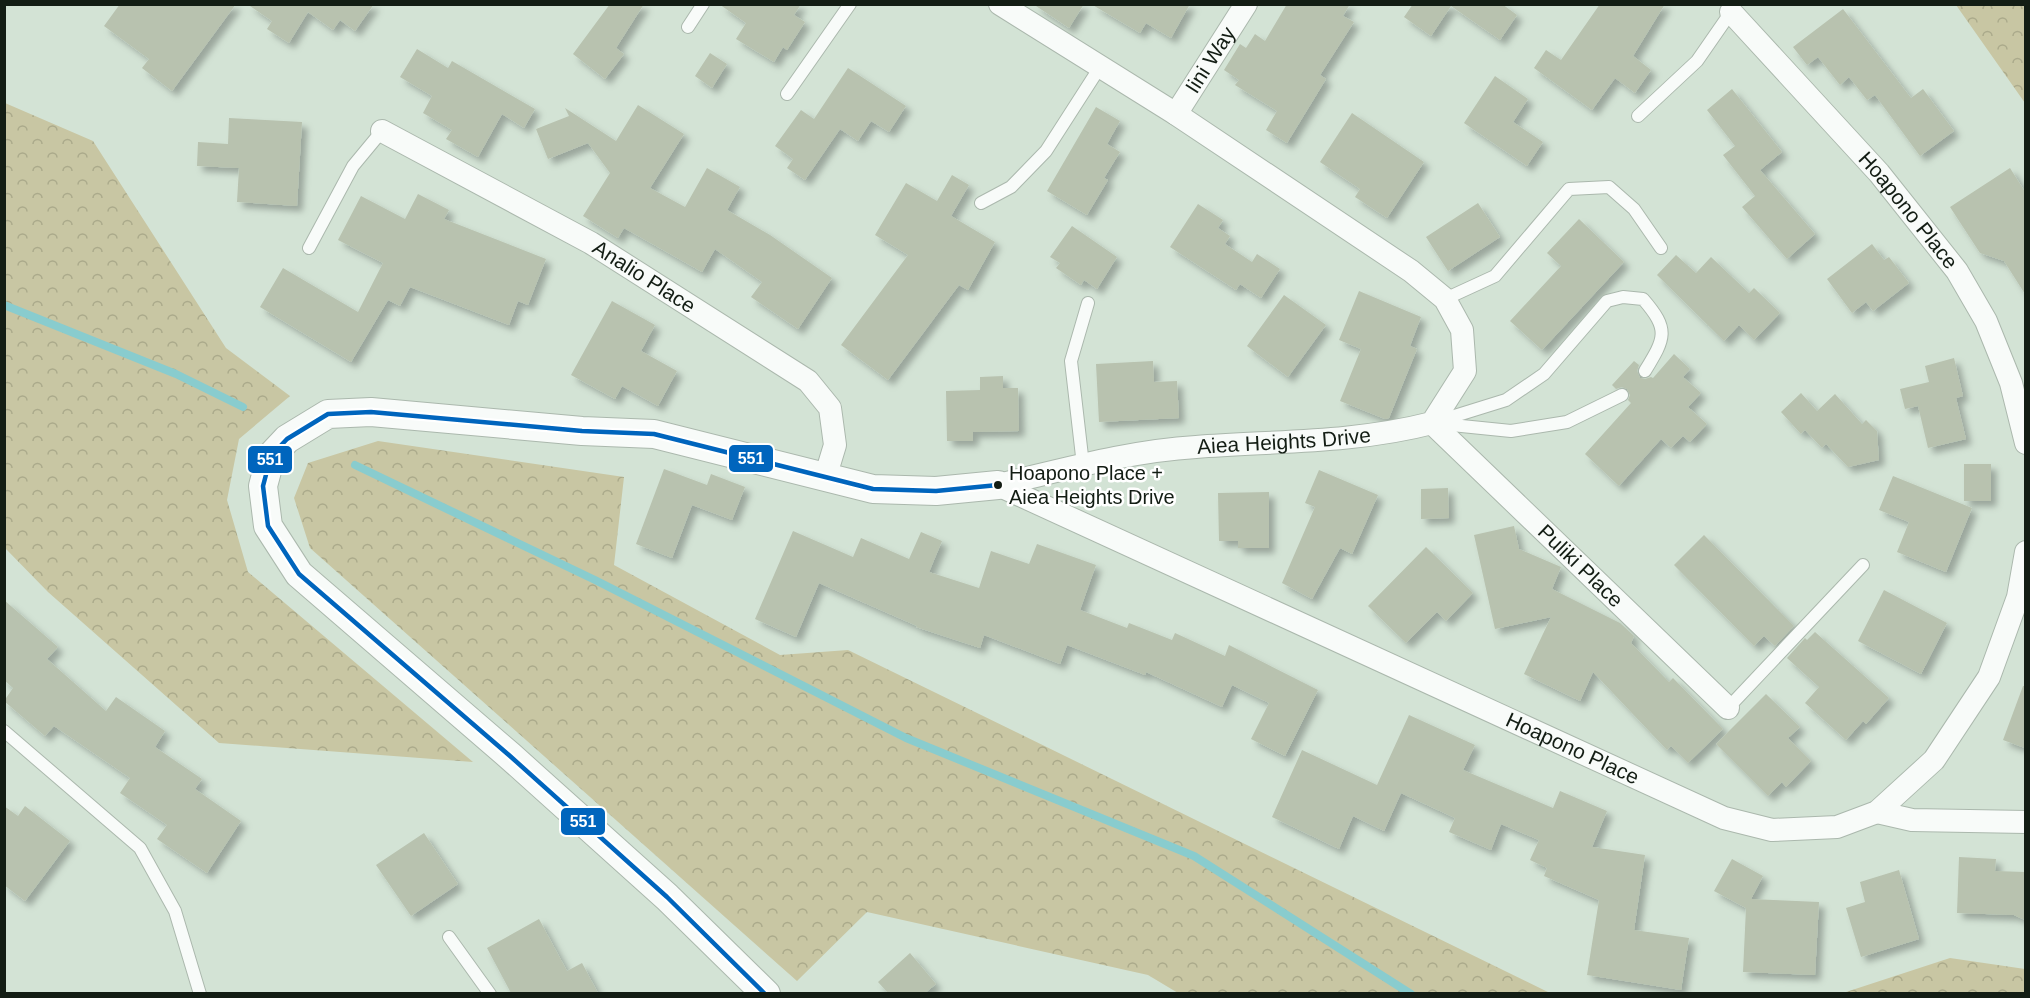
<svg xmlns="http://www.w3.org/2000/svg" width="2030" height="998" font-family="Helvetica,sans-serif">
<defs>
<pattern id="forest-crowns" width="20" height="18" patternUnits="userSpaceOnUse" patternTransform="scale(1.5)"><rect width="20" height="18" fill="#c8c6a3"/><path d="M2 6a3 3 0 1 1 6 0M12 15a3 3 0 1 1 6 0" fill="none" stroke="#abaa8b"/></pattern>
<filter id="shadow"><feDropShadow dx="5.5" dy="5.5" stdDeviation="3" flood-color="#0004"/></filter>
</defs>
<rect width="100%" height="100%" fill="#d3e3d5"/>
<!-- forest -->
<path fill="url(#forest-crowns)" d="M1956 5H2025V103Z
M5 103 93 141 226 348 290 396 239 439 227 500 248 572 473 762 219 743 48 592 5 548Z
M378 441 624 477 614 565 780 655 848 650 1550 993H1178L1148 975 867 912 797 981 310 548 294 498 308 463Z
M1950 958 2025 969V993H1843Z"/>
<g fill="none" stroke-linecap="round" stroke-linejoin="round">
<!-- stream -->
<path stroke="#89ccce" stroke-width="8" d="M4 305 176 374 243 407
M355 465 595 580 906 738 1194 856 1411 994"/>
</g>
<!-- building -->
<path fill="#b8c2af" filter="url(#shadow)" d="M120 4H236L172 91 142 68 149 59 104 26Z
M247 4H374L355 31 340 20 333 30 308 12 289 43 267 29 272 21Z
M610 4H644L616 48 624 54 605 79 573 54Z
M719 4H801L794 15 805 22 787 50 783 47 774 62 736 39 746 23Z
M1033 4H1084L1069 28Z
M1091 4H1190L1171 38 1146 23 1140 33Z
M1287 4H1350L1343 16 1354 22 1320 75 1326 79 1287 143 1266 130 1277 111 1235 85 1239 80 1224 70 1240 44 1246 48 1255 34 1265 41Z
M1413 4H1502L1517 15 1500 40 1451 6 1431 36 1404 17Z
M1600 4H1665L1633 56 1651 70 1635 93 1615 78 1592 110 1534 68 1546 50 1561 60Z
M1843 9 1911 98 1923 89 1954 131 1920 156 1875 95 1867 100 1849 77 1840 85 1818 57 1807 65 1793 47Z
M417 49 448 68 452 61 535 109 524 128 502 114 478 157 446 139 452 130 423 113 432 96 400 77Z
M710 53 727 64 712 88 695 76Z
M848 68 906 106 889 132 871 121 858 141 840 129 805 180 787 168 793 159 775 146 801 110 814 119Z
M1495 76 1528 99 1513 122 1543 142 1527 166 1464 123Z
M1732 89 1782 152 1760 170 1815 234 1787 259 1742 207 1755 196 1723 155 1735 146 1707 110Z
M638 105 684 134 650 188 685 207 707 168 740 187 727 210 770 235 832 278 798 329 751 297 762 282 715 249 702 272 624 228 618 238 583 216 610 173 588 143 548 159 536 129 569 116 565 108 616 141Z
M1096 107 1120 121 1107 144 1120 152 1104 178 1108 180 1087 215 1047 191Z
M1352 113 1424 162 1387 218 1355 197 1360 189 1320 162Z
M229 118 302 122 297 206 237 202 239 168 197 166 198 142 228 144Z
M2010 168 2025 192V294L2004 261 1980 253 1950 207Z
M952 175 969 185 951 216 995 242 968 290 959 285 888 380 841 345 908 255 875 235 906 183 937 201Z
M418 194 449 210 444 219 546 259 528 305 518 301 509 325 410 287 400 306 388 300 351 362 260 307 283 268 358 312 383 263 338 240 361 196 405 219Z
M1478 203 1500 237 1448 271 1426 237Z
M1198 204 1223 220 1218 228 1230 236 1225 244 1252 262 1257 254 1280 269 1261 298 1240 284 1236 290 1170 247Z
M1579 219 1624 262 1542 350 1510 321 1561 266 1547 253Z
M1072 226 1117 257 1097 289 1084 280 1081 285 1056 268 1060 263 1050 257Z
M1872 244 1884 260 1889 257 1909 283 1873 311 1866 302 1852 313 1827 279Z
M1676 255 1696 273 1711 257 1749 293 1754 288 1780 313 1754 340 1739 325 1724 341 1657 275Z
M1359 291 1421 317 1410 346 1417 349 1389 418 1385 419 1340 401 1361 349 1339 340Z
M1284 295 1326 325 1288 377 1247 346Z
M612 301 655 325 641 351 677 371 658 406 622 386 615 399 571 375Z
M1674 354 1690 369 1683 377 1701 393 1688 407 1707 424 1690 442 1683 436 1671 448 1661 439 1619 486 1585 454 1631 403 1628 400 1630 395 1627 389 1622 387 1616 389 1612 385 1634 361 1639 365 1637 371 1640 378 1645 379 1651 377 1653 378Z
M1954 358 1963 396 1956 398 1966 439 1928 448 1918 406 1905 409 1900 389 1929 382 1925 366Z
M1153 361 1154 382 1177 381 1179 418 1099 422 1096 364Z
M1003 376V388H1018L1019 431 973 432V441H947L946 391 980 390V377Z
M1801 393 1817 411 1835 394 1862 424 1866 420 1877 431 1879 460 1848 467 1826 444 1822 448 1805 430 1801 434 1781 412Z
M1964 464H1991V501H1964Z
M664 469 707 485 711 474 745 487 732 520 692 505 672 558 636 544Z
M1319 470 1378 495 1352 554 1340 548 1312 599 1282 583 1315 507 1305 503Z
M1893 476 1972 508 1946 572 1897 552 1909 522 1879 510Z
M1448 488 1449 518 1421 519V489Z
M1269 492V548H1238V541H1219L1218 493Z
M1514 526 1519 549 1561 567 1552 589 1620 623 1634 636 1631 643 1669 682 1673 678 1723 729 1688 763 1671 746 1667 750 1593 672 1580 701 1524 674 1551 617 1495 629 1474 535Z
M793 531 853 557 861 538 909 559 921 532 942 541 929 572 979 588 991 551 1029 564 1037 544 1096 565 1080 610 1127 628 1129 623 1172 640 1175 633 1225 656 1229 645 1318 690 1285 756 1251 739 1269 703 1232 685 1222 707 1146 672 1145 675 1067 645 1060 664 984 635 980 648 916 627 917 626 819 583 796 637 755 619Z
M1704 535 1794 626 1775 646 1764 636 1754 646 1674 565Z
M1426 547 1473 593 1446 621 1437 612 1406 643 1368 606Z
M1884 590 1947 623 1921 674 1858 641Z
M4 600 58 647 47 659 106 711 116 697 165 731 155 747 202 779 195 789 241 821 207 873 157 839 167 825 120 793 130 778 54 726 45 736 4 701 13 688 4 680Z
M1815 632 1889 698 1866 724 1863 721 1846 740 1805 703 1819 687 1787 658 1805 638 1807 640Z
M2023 686H2025V748L2003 740Z
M1766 694 1800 727 1788 738 1811 761 1786 787 1782 782 1768 796 1716 744Z
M1409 715 1475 745 1463 770 1553 808 1560 791 1607 811 1592 847 1645 855 1634 930 1689 938 1681 990 1587 975 1599 900 1544 876 1547 868 1530 860 1539 840 1501 824 1491 850 1449 832 1455 818 1401 793 1384 831 1353 816 1339 849 1272 817 1302 750 1377 785Z
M4 806 18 816 25 806 70 841 25 901 4 885Z
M424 833 458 884 411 916 376 865Z
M1959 857 1996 859 1995 871 2025 872V920L2014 915 1957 913Z
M1732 859 1763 876 1751 899 1819 902 1815 975 1743 972 1746 908 1714 891Z
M1899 870 1919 939 1861 957 1846 908 1865 902 1860 882Z
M539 919 567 971 582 963 598 993H511L487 948Z
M910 953 936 984 925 993H888L878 982Z"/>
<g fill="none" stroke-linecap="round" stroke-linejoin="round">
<defs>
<path id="service" d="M688 27 703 4
M787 94 850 4
M1638 116 1697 61 1731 12
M981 203 1011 187 1046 151 1100 67
M309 248 353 166 382 131
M1445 299 1495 276 1569 189 1609 187 1634 209 1661 248
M1622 395 1567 422 1511 431 1432 423 1506 400 1544 374 1607 301 1623 297 1643 299C1670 330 1665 338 1645 371
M1083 465 1071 361 1088 303
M1728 708 1863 565
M4 731 140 848 175 911 200 994
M449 937 490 994"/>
<g id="minor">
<path id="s1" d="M1731 12 1879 173 1957 271 1986 321 2011 383 2026 443"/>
<path id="s2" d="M1176 114 1246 4"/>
<path id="s3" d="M382 131 591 243 808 381 830 408 835 445 825 478"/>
<path id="s4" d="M1432 423 1728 708"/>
<path id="s5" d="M998 485 1724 818 1772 830 1837 827 1877 812 1934 760 1989 677 2018 597 2026 552"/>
<path id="s6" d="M998 485C1063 470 1129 451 1196 447 1275 441 1355 443 1432 423L1465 371 1462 330 1445 299 1411 271 1176 114 1000 4"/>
<path d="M1877 812 1912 820 2026 822"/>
</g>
<path id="tertiary" d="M766 994 667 897 510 756 299 574 268 526 263 486 271 456 287 439 328 414 371 412 582 431 654 434 873 489 936 491 998 485"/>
</defs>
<!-- service casing -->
<use href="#service" stroke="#abb8ad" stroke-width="14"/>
<!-- minor casing -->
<use href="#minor" stroke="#abb8ad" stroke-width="24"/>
<!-- tertiary casing -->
<use href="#tertiary" stroke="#abb8ad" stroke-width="30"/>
<!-- service -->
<use href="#service" stroke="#f8fbf9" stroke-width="12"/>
<!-- minor -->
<use href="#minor" stroke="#f8fbf9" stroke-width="22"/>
<!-- tertiary -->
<use href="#tertiary" stroke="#f8fbf9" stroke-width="28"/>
<defs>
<path id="bus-1" d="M765 994 667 897 510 756 299 574 268 526 263 486 271 456 287 439 328 414 371 412 582 431 654 434 873 489 936 491 998 485"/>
</defs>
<!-- bus-1 casing -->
<use href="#bus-1" stroke="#fff" stroke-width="9"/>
<!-- bus-1 -->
<use href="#bus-1" stroke="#0065bd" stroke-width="4.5"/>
</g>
<!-- markers -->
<circle fill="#131d14" stroke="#fff" stroke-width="2" cx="998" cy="485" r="5"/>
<g text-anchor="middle" stroke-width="5" stroke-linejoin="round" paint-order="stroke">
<!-- bus labels -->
<g font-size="20" fill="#131d14" stroke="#fff" text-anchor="start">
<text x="1009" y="480">Hoapono Place +<tspan x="1009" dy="24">Aiea Heights Drive</tspan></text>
</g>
<!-- street labels -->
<g font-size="21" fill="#131d14" stroke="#fff">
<text dy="7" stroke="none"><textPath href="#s2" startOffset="64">Iini Way</textPath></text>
<text dy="7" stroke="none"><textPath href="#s1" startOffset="266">Hoapono Place</textPath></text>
<text dy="7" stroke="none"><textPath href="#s3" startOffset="300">Analio Place</textPath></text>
<text dy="7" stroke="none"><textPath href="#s6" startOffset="290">Aiea Heights Drive</textPath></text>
<text dy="7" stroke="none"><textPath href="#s4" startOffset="206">Puliki Place</textPath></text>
<text dy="7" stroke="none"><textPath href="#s5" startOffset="632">Hoapono Place</textPath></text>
</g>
</g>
<g stroke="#fff" stroke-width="2">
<rect x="728" y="444" width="46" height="29" rx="6" fill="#0065bd"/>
<rect x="247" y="445" width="46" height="29" rx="6" fill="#0065bd"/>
<rect x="560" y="807" width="46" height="29" rx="6" fill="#0065bd"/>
</g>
<g font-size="16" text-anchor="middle" font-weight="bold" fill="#fff">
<text x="751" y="464">551</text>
<text x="270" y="465">551</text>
<text x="583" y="827">551</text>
</g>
<!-- border -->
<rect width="2030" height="998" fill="none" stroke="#131d14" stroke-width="12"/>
</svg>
